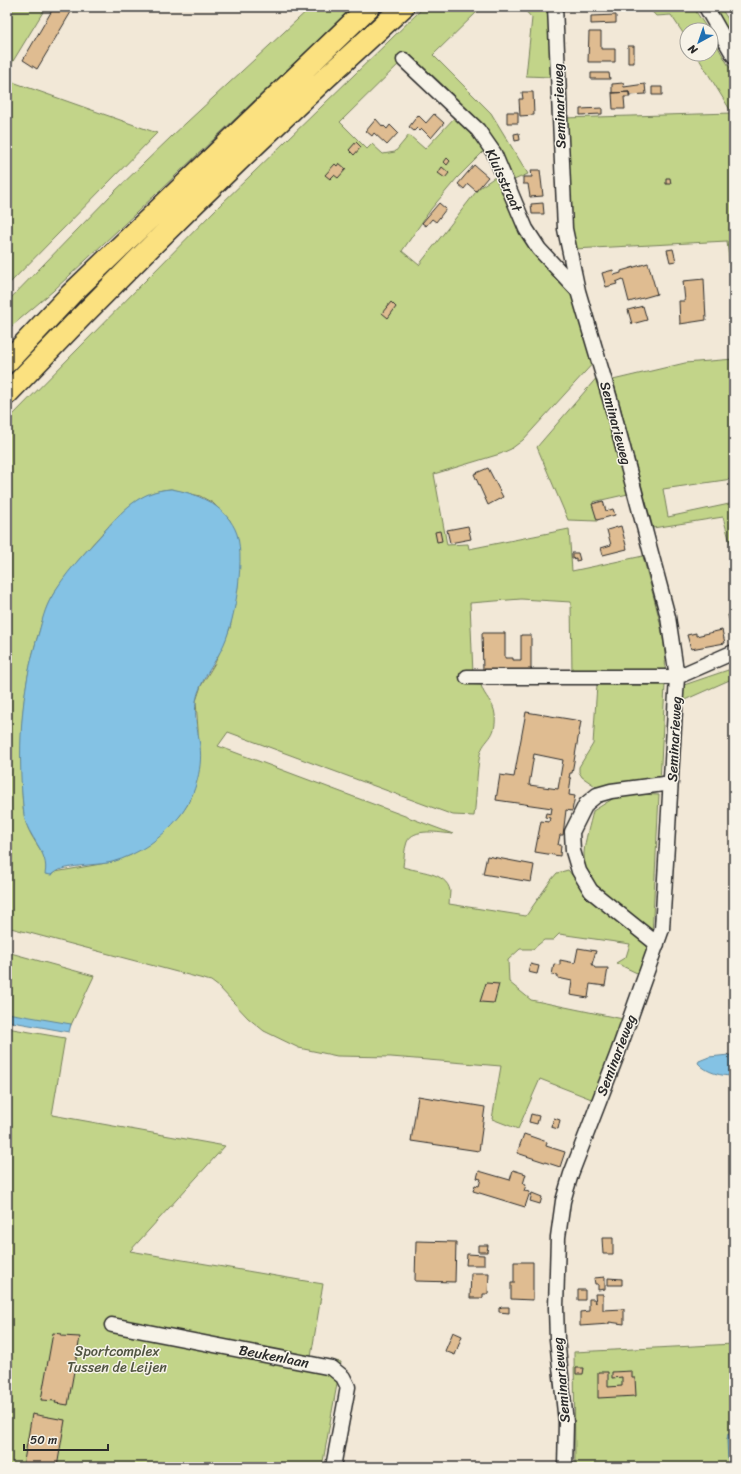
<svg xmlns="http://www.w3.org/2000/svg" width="741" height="1474" font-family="Sriracha,sans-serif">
<rect width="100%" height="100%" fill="#f2e8d7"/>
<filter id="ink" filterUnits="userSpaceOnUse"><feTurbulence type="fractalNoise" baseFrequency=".025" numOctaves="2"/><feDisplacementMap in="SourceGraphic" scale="8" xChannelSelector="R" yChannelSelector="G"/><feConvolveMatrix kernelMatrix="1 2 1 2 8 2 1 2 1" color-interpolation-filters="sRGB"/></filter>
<g filter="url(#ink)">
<!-- green -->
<path fill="#c2d489" stroke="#76805a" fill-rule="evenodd" d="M7 7H46L7 71Z
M311 7H353L136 213 53 291 7 330V302L113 193 172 136Z
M424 7H482L433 55 491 113 528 174 514 180C490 125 452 93 409 54L340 122 367 149 372 144 383 154 395 152 409 135 425 149 456 116 463 122 485 150 457 178 431 209 402 251 419 265 479 188 498 175 573 296 595 361 523 440 511 449 500 454 434 474 447 545 468 544 469 549 569 529 572 571 643 556C651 591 668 638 665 673H572L571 602 521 599 470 603 473 674H464L463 684 481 685C484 697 494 702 495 715 497 739 484 738 480 754 476 774 477 796 474 816L453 815 228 732 218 746 453 834C440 833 413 827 407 842 404 850 404 860 403 867 418 872 447 872 450 891 450 895 449 900 449 904L526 916 551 880 557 873 568 870 596 904 648 947 639 974 616 963 626 957 630 944 559 934 553 940H544L533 949H520L508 960 509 982 531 1000 623 1019 594 1100 540 1079 518 1129 492 1119 501 1066 391 1057 337 1056 299 1048 264 1031 248 1018 219 987 211 981 7 927V421L217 208ZM171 489 200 496 213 503 230 520 238 586 230 628 215 663 201 686 196 701 198 730 196 783 190 801 179 817 131 855 112 862 55 872 51 875C48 870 47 864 45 858 38 844 28 834 25 818 22 805 22 791 22 779 19 728 24 678 40 629 43 619 46 607 51 598 64 576 81 557 98 538 118 516 138 491 171 489Z
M522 7H550L551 77 526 76 532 18Z
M648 7H693L708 30H687V39L671 15 656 16Z
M715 7H720L734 28V42Z
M711 35 734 75V307L727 241 574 249 571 230 563 118 732 113 696 54H711Z
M7 80 157 133 7 286Z
M734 359V485L732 479 663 489 668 517 734 503V557L723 517 653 528 613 380 685 363Z
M599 375 628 494 593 502 597 521 568 520 537 447Z
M734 668V678L680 702 682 688 684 685Z
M597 685H665L660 783 598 788 582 777 579 772V767L593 744Z
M638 794 659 795 652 936C626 915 582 892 584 853 585 839 590 825 593 811L614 798Z
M7 952 94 976 70 1027 7 1017Z
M7 1028 65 1038 52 1115 225 1146 130 1251 323 1284 311 1357 341 1362 322 1467H7Z
M734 1344V1437L731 1435 727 1438 729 1467H575L574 1352Z"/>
<!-- water -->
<path fill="#84c2e4" stroke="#60869a" d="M171 489C196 493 223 504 235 529 247 553 235 620 224 644 216 663 199 681 196 701 194 716 198 732 200 746 203 770 194 799 179 817 162 838 138 855 112 862 96 866 62 864 51 875L45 874C50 852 27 837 24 815 17 754 20 691 39 632 42 621 45 608 51 598 64 574 84 554 102 534 122 511 139 491 171 489Z
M7 1013 71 1024 69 1032 7 1021Z
M729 1055 734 1056V1076C721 1076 707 1073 698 1063L699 1061 709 1057Z
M728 1434 734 1437V1467H729C728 1460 726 1440 728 1434Z"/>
<!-- building -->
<path fill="#dfbc91" stroke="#2b2b2b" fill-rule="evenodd" d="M54 7H74L37 69 23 60Z
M616 15V23L591 24V16Z
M589 32H601V49H615V62H588Z
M628 46H634V63H628Z
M591 73H609L610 79H591Z
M623 83 624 87 645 84 646 94 629 95V92L612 93V84Z
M652 87H662V95H652Z
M522 92H533L534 115 520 116 519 99H523Z
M629 92 630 97H624L625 109H613L612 93Z
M602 108V114L580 115V109Z
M507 112H518V123H507Z
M434 114 444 123 431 138 422 129 420 131 417 128 414 131 409 127 418 115 426 123Z
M376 119 383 127 384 126 387 129 390 125 398 133 387 145 374 133 372 136 366 131Z
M519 133 520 140 515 141 514 134Z
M356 142 361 147 354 155 349 150Z
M447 158 450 161 447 165 444 162Z
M339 163 346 169 338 178 334 175 330 179 325 175 335 164 337 166Z
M474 165 488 177 476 191 468 184 464 189 458 184Z
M442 167 449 173 445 178 438 173Z
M531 170H540L543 196 530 197 528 184H523V177H532Z
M666 178H670L671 184H666Z
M439 203 446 209 436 222 432 219 426 226 422 223Z
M543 203 544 214H532L531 204Z
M673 249 676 261 670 262 667 250Z
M648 263 657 294 629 302 623 279 616 282 617 284 606 287 602 273 613 270 614 275 621 273V271Z
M704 279 706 320 680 324 679 301H685L683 281Z
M391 302 396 307 388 318 382 313Z
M643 306 647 320 632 324 628 310Z
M488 468 503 497 488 505 474 474Z
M603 501 606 511 613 509 615 515 597 520 592 504Z
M468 526 471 539 450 543 447 530Z
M621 526 627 549 603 555 601 548 611 545 607 530Z
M440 531 442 541 437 542 435 532Z
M572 553H578L580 560 576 561V558L572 559Z
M734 613V622L730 623 728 615Z
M722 630 725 643 691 649 687 635 696 633V636Z
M482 633H505V658H513V660H521V635H531V670L483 671Z
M526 712 581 721 572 773H570L569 778H571L569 795 575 796 572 811 566 810 563 835H560L558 845H561L560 856 535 852 541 821 549 822 550 818 545 817 546 813 551 814 552 808 496 800 500 775 514 777ZM534 754 563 760 558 789 529 785Z
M487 856 534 865 531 882 483 874Z
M578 948 596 951 592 964 595 968H608L605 986 590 984 588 998 570 995 572 981 558 978V976L552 975 554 964 560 965V960L575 963Z
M530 964 539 966 537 974 528 972Z
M486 983 499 984 494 1003 480 1002Z
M418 1096 485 1107 479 1151 411 1141Z
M531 1114 539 1116 537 1124 529 1122Z
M554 1118 560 1120 558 1129 551 1127Z
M524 1134 547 1142 546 1146 565 1152 560 1167 517 1153Z
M513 1170 526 1174 523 1184 526 1185 524 1191 530 1192 525 1207 473 1191 475 1185 479 1186 481 1179 477 1178 479 1171 510 1180Z
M532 1193 542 1197 540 1204 530 1201Z
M602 1238H613V1254H603Z
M416 1241 456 1242 455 1282 415 1281Z
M478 1245H488L487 1252H478Z
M467 1254 484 1255V1265H466Z
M514 1262H533V1300L511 1299V1283H514Z
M471 1273H489L488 1294H483V1298H470Z
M605 1277V1289L598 1290V1284H595L594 1278Z
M608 1278 622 1279V1285H608Z
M578 1290H585V1300H578Z
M595 1294H603V1310L624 1309V1324L609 1322V1324L580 1326V1312L589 1311V1299H594L596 1303Z
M502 1307H509V1313L499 1312V1308Z
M453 1332 462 1336 455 1355 445 1351Z
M53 1333 62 1334 61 1336 80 1337 68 1405 55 1403 56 1401 41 1400Z
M576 1368H584L583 1374H576Z
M632 1371V1378H635L636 1396 598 1398V1372H608V1387L622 1386V1377L612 1378V1372Z
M32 1414 65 1420 57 1467H23Z"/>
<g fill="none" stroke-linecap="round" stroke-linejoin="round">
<defs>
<path id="minor" d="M555 7 565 229 578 291 610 399 668 617 677 677 662 929 617 1055 571 1174 563 1201 558 1237 556 1308 557 1339 566 1422 565 1467
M706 7 734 56
M404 60 478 130 494 153 526 229 539 249 578 291
M467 677H677L734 652
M657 944 591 891 579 871 573 851 572 832 586 804 597 795 611 791 671 783
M112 1325 332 1368 343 1377 348 1387 333 1467"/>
<path id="highway" d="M7 362 71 294 369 7
M7 394C134 260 266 131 403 7"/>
</defs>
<!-- minor casing -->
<use href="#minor" stroke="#2b2b2b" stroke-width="17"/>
<!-- highway casing -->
<use href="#highway" stroke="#2b2b2b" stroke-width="24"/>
<!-- minor -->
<use href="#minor" stroke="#f7f3e8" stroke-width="14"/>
<!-- highway -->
<use href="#highway" stroke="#fbe180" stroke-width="21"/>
</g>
</g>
<g text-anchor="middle" stroke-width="3" stroke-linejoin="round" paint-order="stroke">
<!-- street labels -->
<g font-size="14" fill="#2b2b2b" stroke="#f7f3e8">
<text transform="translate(559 106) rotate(-92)" y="5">Seminarieweg</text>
<text transform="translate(504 180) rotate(65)" y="5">Kluisstraat</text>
<text transform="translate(616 423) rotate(75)" y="5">Seminarieweg</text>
<text transform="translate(674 739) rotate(-87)" y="5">Seminarieweg</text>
<text transform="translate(616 1055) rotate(-69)" y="5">Seminarieweg</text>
<text transform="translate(274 1356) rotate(11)" y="5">Beukenlaan</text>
<text transform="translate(561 1380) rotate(-95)" y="5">Seminarieweg</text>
</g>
<!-- park labels -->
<g font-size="14" fill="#515542" stroke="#f7f3e8">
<text x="117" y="1356">Sportcomplex<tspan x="117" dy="16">Tussen de Leijen</tspan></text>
</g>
</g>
<!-- margin -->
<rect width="741" height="1474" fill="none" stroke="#f7f3e8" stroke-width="24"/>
<rect x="12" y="12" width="717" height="1450" fill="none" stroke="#2b2b2b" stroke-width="1.5" filter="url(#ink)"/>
<!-- north arrow -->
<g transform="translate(699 42) rotate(220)"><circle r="19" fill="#f7f3e8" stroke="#a5a39c"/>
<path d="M0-3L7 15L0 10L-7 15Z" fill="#1f6fb2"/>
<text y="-6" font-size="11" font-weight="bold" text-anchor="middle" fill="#2b2b2b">N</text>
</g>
<!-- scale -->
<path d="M24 1444v6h84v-6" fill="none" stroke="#2b2b2b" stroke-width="2"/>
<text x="30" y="1444" font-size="12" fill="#2b2b2b" stroke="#f7f3e8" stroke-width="3" paint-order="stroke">50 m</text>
</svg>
